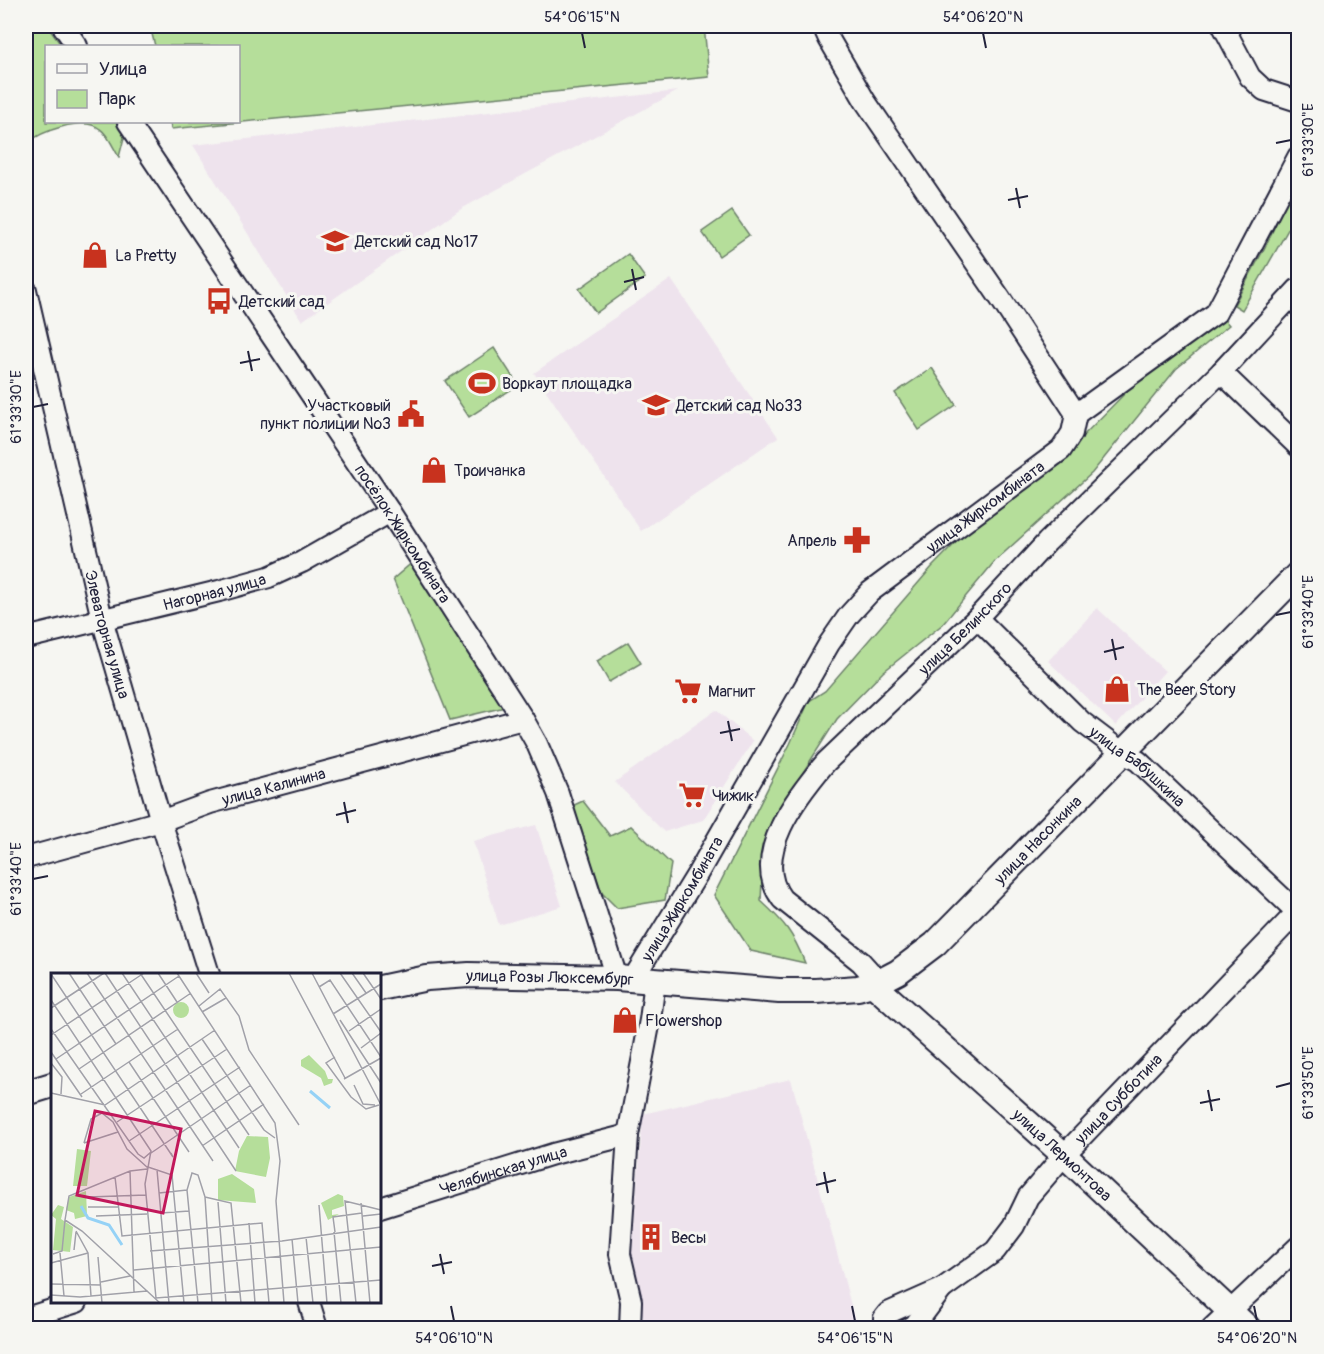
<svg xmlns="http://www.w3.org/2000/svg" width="1324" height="1354" font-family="Pangolin,sans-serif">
<rect width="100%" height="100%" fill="#f6f6f2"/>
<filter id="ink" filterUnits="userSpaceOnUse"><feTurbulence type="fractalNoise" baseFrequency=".0167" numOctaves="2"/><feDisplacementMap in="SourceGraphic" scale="12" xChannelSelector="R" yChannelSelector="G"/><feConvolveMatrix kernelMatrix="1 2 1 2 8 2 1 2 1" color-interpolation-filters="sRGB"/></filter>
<g filter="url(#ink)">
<!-- built -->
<path fill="#eee3ed" d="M678 91 461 209 302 321 193 145Z
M671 279 778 437 641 531 534 373Z
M1097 608 1165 671 1116 726 1048 661Z
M716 710 753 741 703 820 664 832 615 782Z
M536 825 562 906 499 925 473 841Z
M791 1079 857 1328H645L631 1261 643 1114Z"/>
<!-- green -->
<path fill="#b5de9a" stroke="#6c806a" stroke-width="1.5" d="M26 26H47L62 46H46V122H117L125 134 119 157C114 149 108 134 100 129 83 116 41 131 26 144Z
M150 26H704L709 77 171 129 170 122H238V46H155Z
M1298 177V212L1242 310 1234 305 1265 247Z
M732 211 749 235 719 256 702 232Z
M628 254 645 278 596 313 579 289Z
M1223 318 1229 325 1176 369 1092 473 995 561 943 624 883 672 837 719 791 791 763 860 761 901C785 923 793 933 805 963L751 951 714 895 790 744 809 701 825 691 932 567 987 511 1069 450 1137 381 1190 345Z
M494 348 518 385 469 417 445 381Z
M932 368 956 405 919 430 895 393Z
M414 561 505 707 450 720 393 579Z
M628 642 641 663 609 682 597 661Z
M583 801 610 836 631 826 671 864 665 900 617 908 602 893 572 806Z"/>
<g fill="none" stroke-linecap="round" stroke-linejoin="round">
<defs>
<g id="minor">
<path d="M63 26 77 46"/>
<path d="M1223 26 1250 77 1264 90 1298 101"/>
<path id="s1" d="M128 122 390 512 523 719 537 744 558 793 617 978"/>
<path id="s2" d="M26 290 102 619 161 821 209 974"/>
<path d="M1221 372 1298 446"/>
<path d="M1076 414 1216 313 1298 157"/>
<path id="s3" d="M977 618 1082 722 1123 753 1138 761 1298 913"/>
<path id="s4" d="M26 638 219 591 269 577 302 562 390 512"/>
<path id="s5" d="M26 858 161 821 210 803 523 719"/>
<path id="s6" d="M633 979 698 873 829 644 849 615 870 592 1061 450 1072 433 1076 414 1000 298 865 101 829 39 823 26"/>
<path id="s7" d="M879 982 861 962 782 899C749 856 798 795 826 762L977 618 1047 542 1221 372 1298 289"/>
<path id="s8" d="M380 1208 553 1154 628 1135"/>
<path d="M309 1302 317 1328"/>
<path d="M26 1318 77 1302"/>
<path d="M630 1328 631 1301 620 1254 628 1135 650 1020 655 981"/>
<path id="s9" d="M884 1328V1318L888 1313 942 1289 995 1251 1014 1226 1028 1197 1064 1155 1298 911"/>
<path d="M910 1328 915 1325 942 1289"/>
<path d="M1212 1328 1298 1247"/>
</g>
<g id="tertiary">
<path id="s10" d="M873 984 1064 1155 1248 1328"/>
<path id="s11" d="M380 988 427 978 469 975 617 978 779 991H816L858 988 879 982 898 972 935 944 1298 574"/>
<path d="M26 1093 52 1085"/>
</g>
</defs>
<!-- minor casing -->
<use href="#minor" stroke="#22223b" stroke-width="24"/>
<!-- tertiary casing -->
<use href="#tertiary" stroke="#22223b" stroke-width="28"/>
<!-- minor -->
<use href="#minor" stroke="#f6f6f2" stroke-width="20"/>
<!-- tertiary -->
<use href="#tertiary" stroke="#f6f6f2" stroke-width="24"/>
</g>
</g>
<!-- ticks -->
<path fill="none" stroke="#22223b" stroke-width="2" d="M582 33 585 48M983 33 986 48M1276 143 1291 140M1016 188 1020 208M1008 200 1028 196M632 269 636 290M624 282 644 277M248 351 252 371M240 363 260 359M33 407 48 404M1276 615 1291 612M1112 639 1116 660M1104 652 1124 647M728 721 732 741M720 733 740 729M344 802 348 823M336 815 356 810M33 879 48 876M1276 1087 1291 1083M1208 1090 1212 1111M1200 1103 1220 1099M824 1172 828 1193M816 1185 836 1180M440 1254 444 1274M432 1266 452 1262M451 1306 454 1321M852 1306 855 1321M1254 1306 1257 1321"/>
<!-- icons -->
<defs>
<symbol id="school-bare" viewBox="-9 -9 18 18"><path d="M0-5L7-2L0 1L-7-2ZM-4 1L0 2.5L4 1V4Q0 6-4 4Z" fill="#c8321e" stroke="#f6f6f2" stroke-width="2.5" paint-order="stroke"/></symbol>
<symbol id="shop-bare" viewBox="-9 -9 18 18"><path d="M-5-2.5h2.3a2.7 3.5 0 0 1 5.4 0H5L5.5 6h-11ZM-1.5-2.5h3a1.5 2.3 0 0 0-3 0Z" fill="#c8321e" stroke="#f6f6f2" stroke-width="2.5" paint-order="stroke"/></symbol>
<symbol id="bus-bare" viewBox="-9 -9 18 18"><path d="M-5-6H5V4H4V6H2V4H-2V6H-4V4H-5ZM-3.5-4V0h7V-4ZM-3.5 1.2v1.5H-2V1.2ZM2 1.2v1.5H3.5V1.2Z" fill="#c8321e" stroke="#f6f6f2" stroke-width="2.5" paint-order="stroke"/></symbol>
<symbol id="stadium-bare" viewBox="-9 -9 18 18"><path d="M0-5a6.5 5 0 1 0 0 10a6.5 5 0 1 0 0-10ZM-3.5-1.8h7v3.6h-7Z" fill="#c8321e" stroke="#f6f6f2" stroke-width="2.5" paint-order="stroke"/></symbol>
<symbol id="civic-bare" viewBox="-9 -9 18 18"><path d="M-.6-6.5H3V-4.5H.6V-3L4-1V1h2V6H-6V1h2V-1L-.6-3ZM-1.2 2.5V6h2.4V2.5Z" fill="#c8321e" stroke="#f6f6f2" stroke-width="2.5" paint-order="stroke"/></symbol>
<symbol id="pharmacy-bare" viewBox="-9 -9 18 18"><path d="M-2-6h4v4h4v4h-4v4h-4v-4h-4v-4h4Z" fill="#c8321e" stroke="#f6f6f2" stroke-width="2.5" paint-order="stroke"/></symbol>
<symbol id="supermarket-bare" viewBox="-9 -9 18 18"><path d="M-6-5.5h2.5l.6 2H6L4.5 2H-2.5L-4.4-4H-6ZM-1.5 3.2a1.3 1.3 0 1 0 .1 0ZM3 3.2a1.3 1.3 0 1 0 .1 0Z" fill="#c8321e" stroke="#f6f6f2" stroke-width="2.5" paint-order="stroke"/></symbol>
<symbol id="building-bare" viewBox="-9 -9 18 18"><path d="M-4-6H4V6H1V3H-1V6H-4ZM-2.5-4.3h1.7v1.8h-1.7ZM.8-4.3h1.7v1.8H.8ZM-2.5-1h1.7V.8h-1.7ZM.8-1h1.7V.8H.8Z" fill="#c8321e" stroke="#f6f6f2" stroke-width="2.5" paint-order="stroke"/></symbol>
</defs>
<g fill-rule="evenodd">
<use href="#school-bare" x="316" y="222" width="38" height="38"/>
<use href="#shop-bare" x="76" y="236" width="38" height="38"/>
<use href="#bus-bare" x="200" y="282" width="38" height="38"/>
<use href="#stadium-bare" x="463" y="364" width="38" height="38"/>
<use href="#school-bare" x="637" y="386" width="38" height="38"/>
<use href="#civic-bare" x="392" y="395" width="38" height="38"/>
<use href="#shop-bare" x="415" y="451" width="38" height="38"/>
<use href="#pharmacy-bare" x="838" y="521" width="38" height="38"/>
<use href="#shop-bare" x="1098" y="670" width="38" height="38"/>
<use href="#supermarket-bare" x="669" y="672" width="38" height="38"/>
<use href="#supermarket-bare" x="673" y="776" width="38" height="38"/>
<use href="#shop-bare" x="606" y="1001" width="38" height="38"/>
<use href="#building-bare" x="632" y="1218" width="38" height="38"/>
</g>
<g text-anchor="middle" stroke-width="6" stroke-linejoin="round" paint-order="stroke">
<!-- poi labels -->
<g font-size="16" fill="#22223b" stroke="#f6f6f2" text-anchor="start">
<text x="355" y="247">Детский сад №17</text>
<text x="115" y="261">La Pretty</text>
<text x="239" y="307">Детский сад</text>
<text x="502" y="389">Воркаут площадка</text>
<text x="391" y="411" text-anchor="end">Участковый<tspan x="391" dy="18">пункт полиции №3</tspan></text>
<text x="676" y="411">Детский сад №33</text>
<text x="454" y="476">Троичанка</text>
<text x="837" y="546" text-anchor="end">Апрель</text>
<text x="1137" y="695">The Beer Story</text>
<text x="708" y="697">Магнит</text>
<text x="712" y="801">Чижик</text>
<text x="645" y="1026">Flowershop</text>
<text x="671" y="1243">Весы</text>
</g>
<!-- street labels -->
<g font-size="16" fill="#22223b" stroke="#f6f6f2">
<text dy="6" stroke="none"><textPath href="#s6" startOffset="598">улица Жиркомбината</textPath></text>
<text dy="6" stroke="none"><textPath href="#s1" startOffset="495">посёлок Жиркомбината</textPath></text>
<text dy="6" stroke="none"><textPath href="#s4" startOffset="194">Нагорная улица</textPath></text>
<text dy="6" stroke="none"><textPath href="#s7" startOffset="476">улица Белинского</textPath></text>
<text dy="6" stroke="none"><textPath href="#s2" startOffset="354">Элеваторная улица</textPath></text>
<text dy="6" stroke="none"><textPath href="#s3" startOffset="219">улица Бабушкина</textPath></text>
<text dy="6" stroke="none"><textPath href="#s5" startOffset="258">улица Калинина</textPath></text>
<text dy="6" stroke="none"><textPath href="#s11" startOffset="716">улица Насонкина</textPath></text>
<text dy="6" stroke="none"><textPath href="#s6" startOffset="94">улица Жиркомбината</textPath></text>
<text dy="6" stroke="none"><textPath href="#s11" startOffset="171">улица Розы Люксембург</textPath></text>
<text dy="6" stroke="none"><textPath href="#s9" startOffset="338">улица Субботина</textPath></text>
<text dy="6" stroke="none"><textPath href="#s10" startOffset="255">улица Лермонтова</textPath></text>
<text dy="6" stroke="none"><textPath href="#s8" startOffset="129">Челябинская улица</textPath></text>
</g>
</g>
<!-- overview -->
<g transform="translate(51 973)">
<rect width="330" height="330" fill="#f6f6f2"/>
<path d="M122 37a8 8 0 1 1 16 0a8 8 0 1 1-16 0ZM258 82 274 98 277 106H282L281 110 273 113 270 105 250 93V87ZM196 163 217 164 219 185 215 204 184 198 188 178ZM26 176 40 178 36 213H22ZM181 201 203 216 205 230 167 227V206ZM35 218 36 243 24 246 23 240 15 237 18 224ZM287 221 292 223 293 233 281 237V242L288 241 277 247 270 230ZM7 232 13 234 10 246 22 254 19 279 2 277 5 246 0 242Z" fill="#b5de9a"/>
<path fill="none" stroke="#95d2f6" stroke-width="3" d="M259 118 279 135M30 233 37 245 58 252 71 272"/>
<path fill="none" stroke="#a1a1a9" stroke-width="1.5" d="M18 0 65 71M36 0 162 188M54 0 185 198M71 0 188 175M89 0 198 162M107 0 126 29M126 0 224 150 229 188 225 228 233 330M145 0 158 20M238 0 294 105M261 0 330 132M289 0 330 59M301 0 315 20M312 0 330 26M0 1 122 184 120 180M268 14 279 7 330 84M0 27 100 178 94 211 105 325 330 307M148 33 169 16 188 43 198 77 248 152M0 35 53 0M151 39 175 25M282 41 330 11M289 47 330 110M0 56 87 181 93 185 100 179M298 58 330 36M0 62 93 0M151 66 213 157 224 165M310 75 330 60M0 79 31 124M284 84 275 90 300 124 315 136 328 132M5 86 128 3M78 89 138 179M0 90 11 104 10 121M28 96 140 20M293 106 330 85M303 112 312 131 324 132M0 120 54 132 164 57M30 121 127 56M66 149 176 76M78 168 189 94M33 170 67 159 76 176 97 195M33 170 40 146 51 140 62 149 67 159M151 173 213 131M100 180 200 112M97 194 121 202 133 330M106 197 118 330M79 198 83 319M64 204 71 263 211 250 218 330M108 220 136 217M37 224 95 222M154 224 180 230 190 330M167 229 175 330M310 230 319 330M268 232 276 330M37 234H67M110 240 138 238M45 243 96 241M312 243 330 241M14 247 18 223 79 198 96 196M14 247 31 258 96 318M198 250 204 330M25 258 37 280 40 323M283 259 290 330M284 259 282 244 311 240M255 264 262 330M241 266 247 330M23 277 25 259M99 278 231 268 330 254M9 280 13 323M2 281 11 278 14 247M47 284 51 330M0 290 37 280M83 297 330 274M50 309 79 303M0 311 50 312M0 322 29 324 96 318 109 330M147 330 136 217 141 200 147 202 154 224 161 330M305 330 294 228 330 237"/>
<path fill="#c2185b" fill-opacity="0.15" stroke="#c2185b" stroke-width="3" d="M44 138 130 156 112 240 26 222Z"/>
<rect width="330" height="330" fill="none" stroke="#22223b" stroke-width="3"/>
</g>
<!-- margin -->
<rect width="1324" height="1354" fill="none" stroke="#f6f6f2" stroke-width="66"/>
<!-- legend -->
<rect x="45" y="45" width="195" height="78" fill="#f6f6f2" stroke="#a1a1a9" stroke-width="1.5"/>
<rect x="57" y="64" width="30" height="9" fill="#f6f6f2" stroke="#a1a1a9" stroke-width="1.5"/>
<text x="99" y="75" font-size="18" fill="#22223b">Улица</text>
<rect x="57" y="90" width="30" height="18" fill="#b5de9a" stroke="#a1a1a9" stroke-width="1.5"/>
<text x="99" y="105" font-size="18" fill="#22223b">Парк</text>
<rect x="33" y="33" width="1258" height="1288" fill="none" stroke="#22223b" stroke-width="2"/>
<g font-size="15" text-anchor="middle" fill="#22223b">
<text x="582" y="22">54°06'15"N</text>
<text x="983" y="22">54°06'20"N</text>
<text transform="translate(1308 140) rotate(-90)" y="5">61°33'30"E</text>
<text transform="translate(16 407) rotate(-90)" y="5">61°33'30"E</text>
<text transform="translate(1308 612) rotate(-90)" y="5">61°33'40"E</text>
<text transform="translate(16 879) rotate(-90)" y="5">61°33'40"E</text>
<text transform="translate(1308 1083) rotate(-90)" y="5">61°33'50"E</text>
<text x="454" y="1343">54°06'10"N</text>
<text x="855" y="1343">54°06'15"N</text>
<text x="1257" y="1343">54°06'20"N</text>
</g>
</svg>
